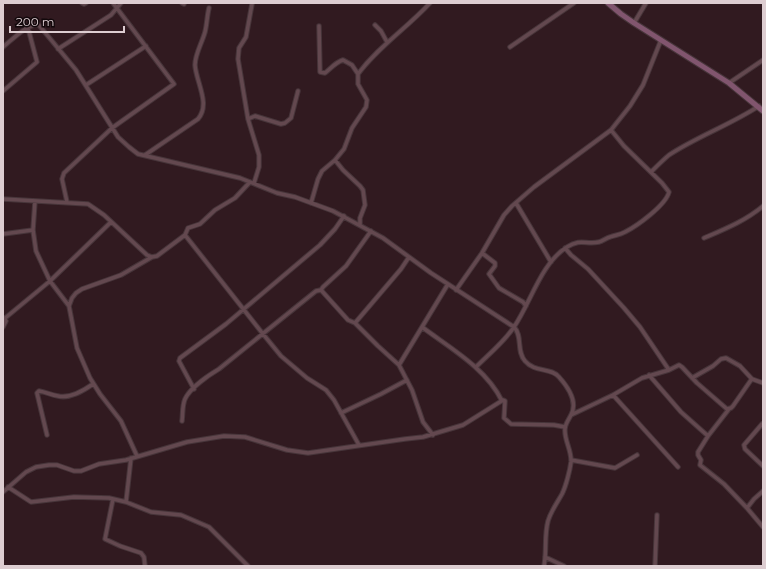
<svg xmlns="http://www.w3.org/2000/svg" width="766" height="569" font-family="Montserrat,sans-serif">
<rect width="100%" height="100%" fill="#311a20"/>
<g fill="none" stroke-linecap="round" stroke-linejoin="round">
<defs>
<path id="street" d="M82 3 84 4 86 3
M182 3 184 4
M252 4 246 37 239 48 238 59 248 119 259 155V167L254 183
M634 23 646 3
M375 25 381 31 387 42
M319 26 320 72 325 73C331 68 336 62 343 60L352 65 358 74
M3 47C13 39 25 26 38 24L76 70 118 137 129 147 138 154 240 178 277 193 295 197 333 211 383 238 431 273 514 327C523 336 516 351 525 361 535 373 551 367 559 377 568 387 578 402 571 415 569 419 565 424 565 429 564 440 572 451 571 462 570 470 566 486 562 494 557 503 551 511 548 521 544 536 547 551 544 566
M510 47 574 3
M58 49 111 15 121 3
M729 83 763 60
M86 85 146 46
M3 91 37 62 28 28
M248 119 255 116 281 124 285 123 291 118 298 91
M145 155 198 119C211 104 196 82 195 65 195 54 202 43 205 32 207 24 207 16 209 8
M335 160 343 170 360 186 363 190 365 205 360 218V224
M651 172C657 166 663 160 669 155 698 136 730 125 759 106
M3 199 88 204 104 215 147 255 152 257 157 256 185 235 188 228 200 224 215 210 235 198 250 182
M35 201 33 230 36 251 50 281 69 306 77 348 90 378 100 394 121 421 137 456
M67 202 62 179 64 173 112 128 174 84 113 3
M311 203 318 179 322 171 335 160 344 149 352 128 366 107 367 100 358 84V74C379 46 406 29 430 3
M516 203 551 262
M3 234 33 230
M185 235 263 334 281 356 307 378 326 390 334 400 359 445
M704 238C725 229 745 221 763 206
M565 248 571 255 588 269 624 308 640 327 669 370
M482 253 495 263V266L489 274 499 288 523 302 526 306
M321 290 323 287 346 266 371 231
M456 290 482 253 504 215 512 206 534 187 611 130 630 106 643 85 661 40
M69 306 72 298 76 293 82 289 121 275 152 257
M4 319 50 281 111 222
M355 323 378 346 399 365 412 390 423 422 433 435
M3 327 6 321 4 318
M422 327C450 348 486 368 502 401
M399 365 448 284
M476 367C489 354 504 342 514 327 531 302 541 263 567 247 581 238 586 245 599 242 603 241 606 238 610 237 615 235 620 235 625 232 637 226 666 205 669 192L662 183 624 146 611 130
M649 375 681 412 708 436
M692 378 713 366 721 359 726 358 740 366 752 379
M194 389 179 361 180 358 226 324 320 245 335 229 344 216
M613 395 678 467
M729 409 708 436 698 452V455L701 460 700 465 724 484 747 508 763 527
M341 413 381 394 407 380
M571 415 613 395 642 378 669 370 679 365 682 367 697 383 727 409 731 408 733 406 751 380 752 379 763 383
M182 421C183 414 182 406 185 399 190 388 209 375 219 369L316 291 321 290 348 320 355 323 401 269 409 257
M762 424 744 445 745 449 763 466
M47 435 37 393 39 391C46 392 51 395 58 396 70 399 83 391 93 384
M571 460 615 468 637 455
M8 487 31 502 74 497 109 498 126 502 151 512 181 515 209 527 248 566
M3 492 26 472 36 467 49 465H57L74 471H81L99 464 126 460 187 442 224 436 245 437 287 450 308 453 405 439 423 437 463 425 503 400 505 401 504 418 511 424 554 425 565 427
M113 499 105 539 120 546 141 553 144 557 145 566
M126 502 131 458
M747 508 754 499 763 491
M545 557 564 566
M655 566 657 515"/>
<path id="secondary" d="M608 3 621 14 634 23 729 83 763 111"/>
</defs>
<!-- street casing -->
<use href="#street" stroke="#47353a" stroke-width="5.5"/>
<!-- secondary casing -->
<use href="#secondary" stroke="#47353a" stroke-width="7"/>
<!-- street -->
<use href="#street" stroke="#63484f" stroke-width="3.5"/>
<!-- secondary -->
<use href="#secondary" stroke="#81556e" stroke-width="5"/>
</g>
<!-- border -->
<rect width="766" height="569" fill="none" stroke="#ddcdd1" stroke-width="8"/>
<!-- scale -->
<path d="M10 26v6h114v-6" fill="none" stroke="#ddcdd1" stroke-width="2"/>
<text x="16" y="26" font-size="12" fill="#ddcdd1" stroke="#12080b" stroke-width="3" paint-order="stroke">200 m</text>
</svg>
